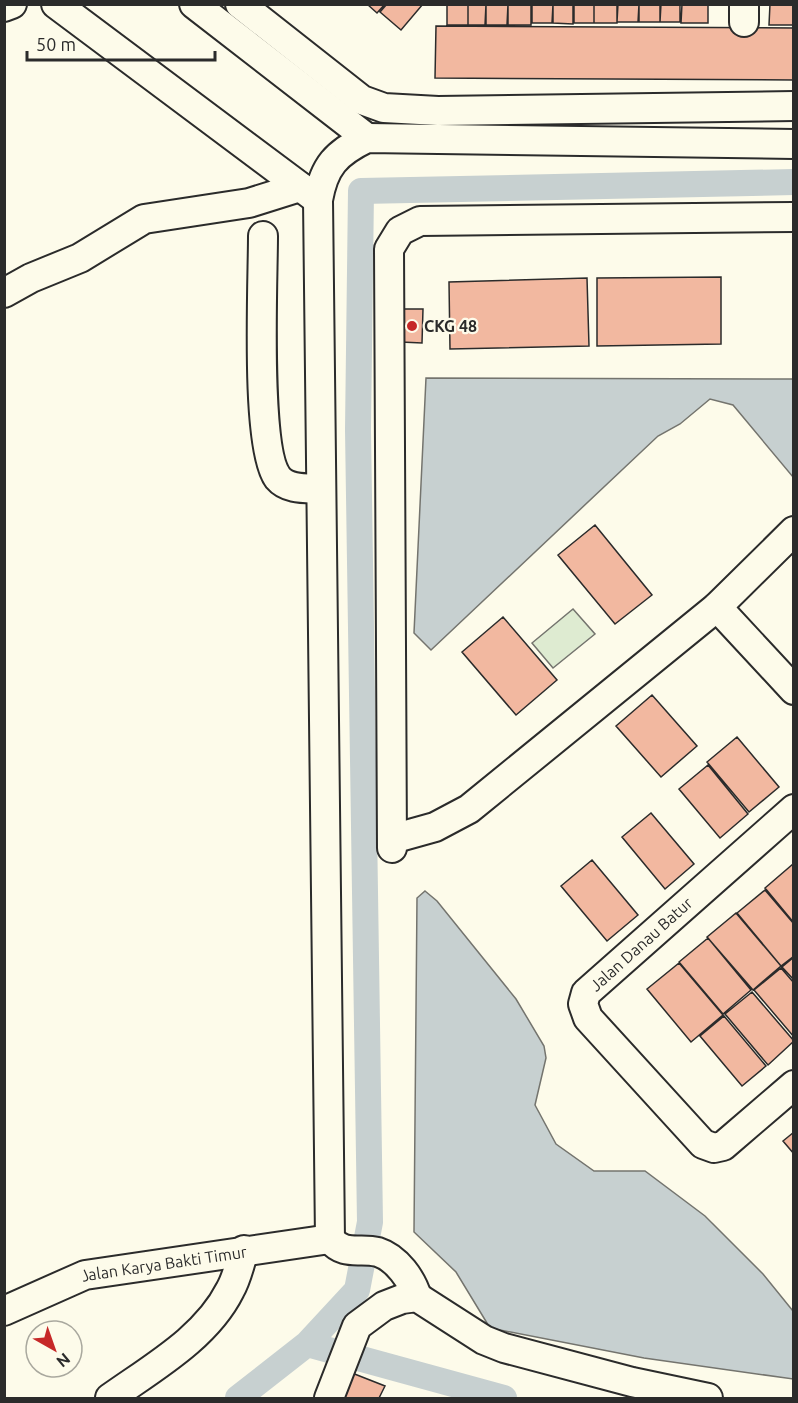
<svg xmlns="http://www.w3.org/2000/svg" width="798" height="1403" font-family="Ubuntu,sans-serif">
<rect width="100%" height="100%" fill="#fdfbea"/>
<!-- green -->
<path fill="#deebd1" stroke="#74746e" stroke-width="1.5" d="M573 609 595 634 553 668 532 643Z"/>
<!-- water -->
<path fill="#c7d0d0" stroke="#74746e" stroke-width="1.5" d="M426 378 793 379V477L733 405 710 399 680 424 658 436 431 650 414 633Z
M425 891 437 901 516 999 544 1046 546 1058 535 1105 556 1144 594 1171H645L705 1216 763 1274 793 1311V1379L644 1358 490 1328 456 1272 414 1232 417 898Z"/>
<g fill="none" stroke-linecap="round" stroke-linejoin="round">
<!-- canal -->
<path stroke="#c7d0d0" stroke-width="26" d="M307 1344 357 1290 370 1222 358 430 361 191 794 182
M238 1398 307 1344 504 1398"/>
</g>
<!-- building -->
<path fill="#f2b8a0" stroke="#2b2b2b" stroke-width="1.5" d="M367 4H385L377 13Z
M387 4H423L401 30 380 12Z
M447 4H468V25H447Z
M468 4H486L485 25H468Z
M486 4H508L507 25H486Z
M508 4H531V25H508Z
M532 4H553L552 23H532Z
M553 4H573V24L553 23Z
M574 4H594V23H574Z
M594 4H617V23H594Z
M618 4H639L638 22H617Z
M639 4H660V22H639Z
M661 4H680V22H660Z
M682 4H708V23H681Z
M770 4H794V25H769Z
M436 26 794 28V80L435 78Z
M721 277V344L597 346V278Z
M587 278 589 346 450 349 449 282Z
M402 309H423L422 343 401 342Z
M595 525 652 595 615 624 558 555Z
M503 617 557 680 516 715 462 652Z
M652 695 697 746 661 777 616 726Z
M737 737 779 787 749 812 707 762Z
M708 765 748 814 720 838 679 789Z
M651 813 694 864 665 889 622 837Z
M592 860 638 915 607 941 561 886Z
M793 864 794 865V923L765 888Z
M765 890 794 924V956L781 966 737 913Z
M736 913 781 966 753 990 707 937Z
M708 938 751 990 723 1014 679 962Z
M794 957V980L782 967Z
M679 963 723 1015 691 1042 647 989Z
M781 968 794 983V1037L754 990Z
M752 992 794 1041 768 1065 725 1014Z
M724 1016 766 1066 742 1086 700 1036Z
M794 1132V1154L783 1141Z
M352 1373 385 1386 379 1398H342Z"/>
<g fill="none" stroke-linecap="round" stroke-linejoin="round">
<defs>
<g id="minor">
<path d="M56 4 318 200"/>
<path d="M194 4 367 138"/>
<path d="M240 4 362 100 384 108 438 111 794 106"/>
<path d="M744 4V22"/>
<path d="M4 7 12 4"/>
<path d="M263 236C263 281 255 449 278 478 288 490 307 488 321 489"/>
<path d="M4 293 31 278 80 258 144 219 249 203 300 187"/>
<path d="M717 607 794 690"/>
<path d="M794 809 586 993 583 1004 588 1018 703 1144 714 1148 723 1146 794 1085"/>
<path d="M392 839 435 827 469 809 717 607 794 531"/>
<path d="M392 848 389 249 400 231 420 221 794 217"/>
<path d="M417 1297C412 1280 397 1258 378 1252 359 1247 345 1257 330 1239L318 200C324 166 336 153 367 138L794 144"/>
<path id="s1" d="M4 1311 85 1275 330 1239"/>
<path d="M110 1398C152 1368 206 1338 230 1290 237 1278 240 1263 244 1250"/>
<path d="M329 1398 357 1326 384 1306 402 1299 417 1297 484 1340 504 1348 632 1382 708 1398"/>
</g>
</defs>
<!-- minor casing -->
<use href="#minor" stroke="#2b2b2b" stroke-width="32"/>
<!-- minor -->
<use href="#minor" stroke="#fdfbea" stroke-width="28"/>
</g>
<!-- markers -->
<circle fill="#c62828" stroke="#fdfbea" stroke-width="2" cx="412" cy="326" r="6"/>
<g text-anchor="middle" stroke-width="4.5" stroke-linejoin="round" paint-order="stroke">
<!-- poi labels -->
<g font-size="16" font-weight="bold" fill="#2b2b2b" stroke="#fdfbea" text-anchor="start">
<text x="424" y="332">CKG 48</text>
</g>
<!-- street labels -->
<g font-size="16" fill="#2b2b2b" stroke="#fdfbea">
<text transform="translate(641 944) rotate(-42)" y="6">Jalan Danau Batur</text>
<text dy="6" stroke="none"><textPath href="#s1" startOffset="168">Jalan Karya Bakti Timur</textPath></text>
</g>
</g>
<!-- border -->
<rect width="798" height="1403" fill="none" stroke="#2b2b2b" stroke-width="12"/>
<!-- north arrow -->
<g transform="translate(54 1349) rotate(140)"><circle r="28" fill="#fdfbea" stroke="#a9a89e" stroke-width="1.5"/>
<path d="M0-4.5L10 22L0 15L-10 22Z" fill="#c62828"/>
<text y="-9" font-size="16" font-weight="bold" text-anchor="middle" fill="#2b2b2b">N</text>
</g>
<!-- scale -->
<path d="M27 51v9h188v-9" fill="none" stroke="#2b2b2b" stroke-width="3"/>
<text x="36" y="51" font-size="18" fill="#2b2b2b" stroke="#fdfbea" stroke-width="4.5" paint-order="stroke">50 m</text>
</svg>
